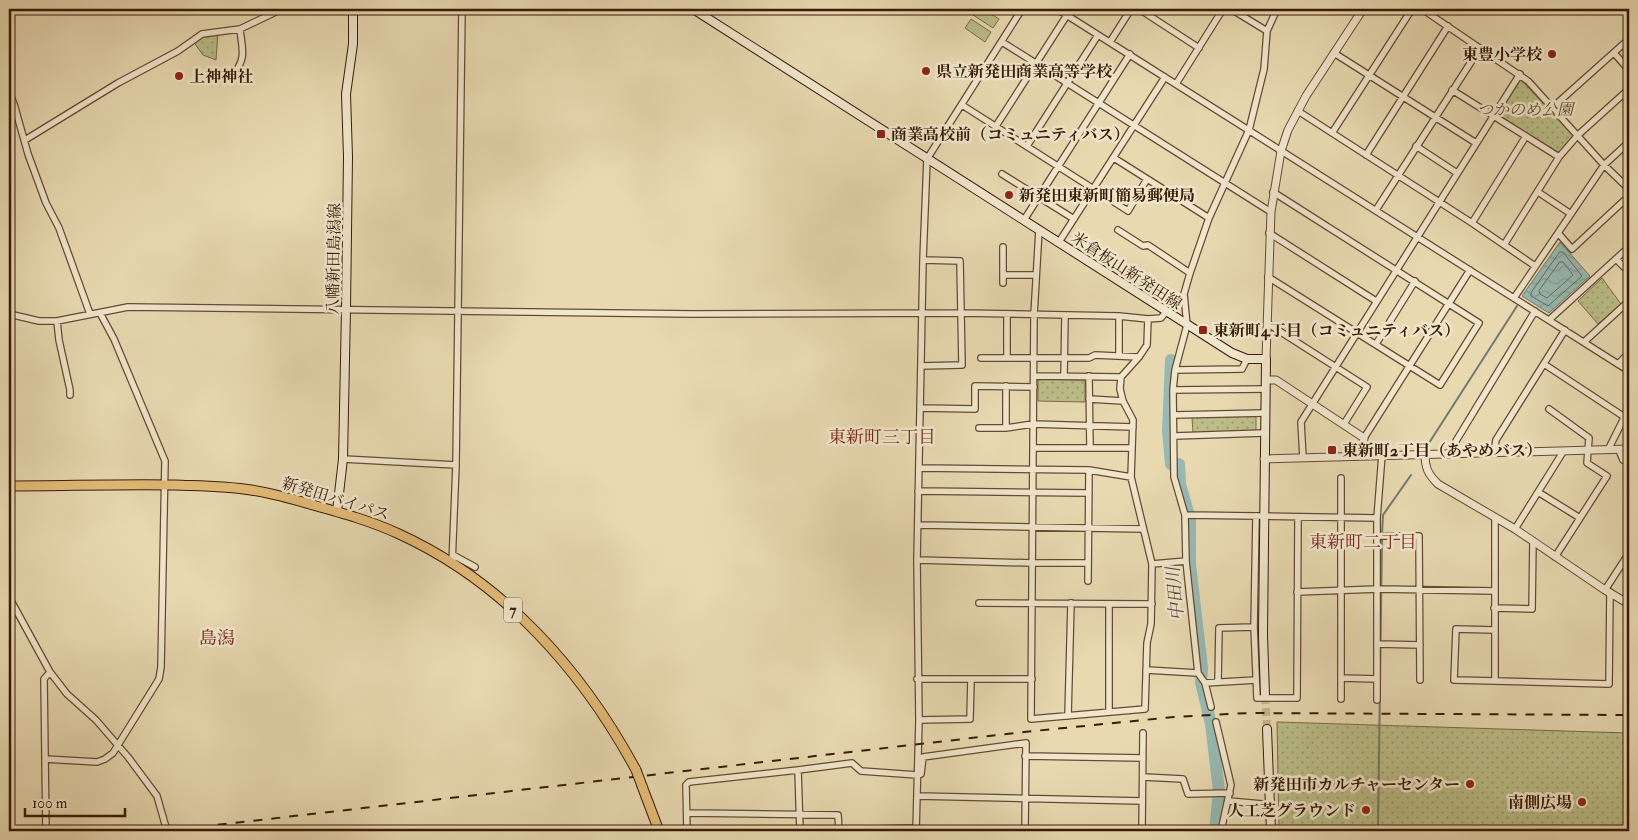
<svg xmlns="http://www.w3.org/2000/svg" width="1638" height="840" font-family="'IM FELL Double Pica','Noto Serif JP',serif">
<defs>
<pattern id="park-dots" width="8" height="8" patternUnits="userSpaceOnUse" patternTransform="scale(1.25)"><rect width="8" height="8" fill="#bbbe88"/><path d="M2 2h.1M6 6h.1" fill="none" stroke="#999a6d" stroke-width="1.8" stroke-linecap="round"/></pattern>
<pattern id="water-waves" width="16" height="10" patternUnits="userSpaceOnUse" patternTransform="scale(1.25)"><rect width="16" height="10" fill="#98b9b3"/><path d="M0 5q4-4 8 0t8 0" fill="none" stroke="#849e98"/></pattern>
</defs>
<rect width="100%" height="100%" fill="#e8d9b1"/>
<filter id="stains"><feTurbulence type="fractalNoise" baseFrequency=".004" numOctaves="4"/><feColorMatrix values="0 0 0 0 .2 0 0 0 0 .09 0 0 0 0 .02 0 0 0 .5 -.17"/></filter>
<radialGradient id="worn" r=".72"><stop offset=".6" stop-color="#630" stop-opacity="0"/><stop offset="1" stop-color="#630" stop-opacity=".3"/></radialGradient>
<!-- grass -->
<path fill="#bbbe88" stroke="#7a6c47" d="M977 9H983L999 19 993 28 973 15Z
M971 19 991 32 985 42 965 28Z"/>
<!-- park -->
<path fill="url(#park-dots)" stroke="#7a6c47" d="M218 33 216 60 203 55 193 41 202 34Z
M1520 79 1574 135 1559 153 1497 114Z
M1602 278 1621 304 1598 324 1578 301Z
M1038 379 1085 380V402L1038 401Z
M1256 415V431L1193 433 1192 417Z
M1277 722 1629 733V831H1279Z"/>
<!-- water -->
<path fill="url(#water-waves)" stroke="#727a6e" d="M1560 242 1590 276 1549 313 1522 296Z"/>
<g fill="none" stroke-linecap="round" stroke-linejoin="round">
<!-- shore -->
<path stroke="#686a5c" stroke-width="1" d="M1560 252H1563L1582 276 1548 306 1531 296V293Z
M1560 262H1563L1573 275 1547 298 1540 294 1539 291Z"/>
<!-- stream -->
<path stroke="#727a6e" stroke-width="2" d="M1429 443 1517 306
M1382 534 1383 515 1411 475
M1378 831 1382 538"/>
<!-- river -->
<path stroke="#98b9b3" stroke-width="12" d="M1171 360 1168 431 1171 464H1179L1180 484 1190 519V564L1202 668 1201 682 1211 724 1219 791 1215 831"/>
<!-- secondary-tunnel -->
<path stroke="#c5b38f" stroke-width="8" stroke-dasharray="8 4" stroke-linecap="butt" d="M1265 696 1267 729"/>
<defs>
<path id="minor" d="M1057 9 1629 371
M1139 9 1199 48
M1212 9 1220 14
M1231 9 1267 31
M1422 9 1528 81 1604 165 1629 189
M1002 42 1271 212
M1110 42 1131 9
M1334 53 1476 143
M1614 53 1629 70
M233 75C247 58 242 49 240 29
M1176 84 1223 9
M1452 90 1559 157
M9 92 14 104 28 154 46 203 59 228 90 314
M962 105 1128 211 1147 179
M1553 107 1629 39
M1298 111 1472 223 1535 266
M996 126 1067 15
M1332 133 1412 9
M25 140 118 83 178 51 202 34 240 29 282 9
M1027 146 1098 35
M1416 146 1457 173
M1366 155 1448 26
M1114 158 1209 218
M1002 174 1074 219
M1538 192 1571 214
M1376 210 1480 48
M1024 220 1130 54
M1472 223 1526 136
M1039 230 1034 315 1031 719 1145 709 1147 643 1151 624 1152 564 1131 477 1133 420 1123 401 1120 389 1121 377 1139 357 1147 345 1148 319
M1118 230 1143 246 1148 245 1190 273
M1269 233 1376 301
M1558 233 1572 249 1629 196
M1059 242 1165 77
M1504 245 1559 157 1578 135 1629 89
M1616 259 1629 272
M1003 275H1036
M1268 277 1440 385 1479 323 1273 192
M1003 283V247
M1514 298 1604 165 1629 142
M9 314 39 321H57L128 307 693 314 961 313 1119 316 1148 319 1161 318 1166 312
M1119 316V356
M1549 320 1629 247
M57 321 59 340 70 390V395
M1267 323 1367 387 1344 424
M1584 342 1629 301
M1376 344 1415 281
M981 358H1089L1095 355 1139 357
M1007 358V315
M1544 364 1629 420
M1618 364 1629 353
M921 366 962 365 960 261 923 260
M1175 370 1242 369 1247 359
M1034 376 1121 377
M1064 376 1065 315
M1089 376 1090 448
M1173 390 1266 389
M1089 399 1123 401
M920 408 975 409V386L1034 387
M1549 409 1589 438 1587 463 1607 476 1555 557
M1174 415 1265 413
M979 428H1006L1033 424 1133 427
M1006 428V386
M1175 436 1264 433
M1364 438 1470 270
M1033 448H1132
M1608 450 1629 408
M1619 450 1623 460 1629 464
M1494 452 1496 440 1565 330
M1455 453 1456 441 1535 311
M1303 458 1301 422 1520 74
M343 459 456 465
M919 468 1089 470 1131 477
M918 491 1089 493
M1538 492 1580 518
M1185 515 1377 518
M1256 516 1254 627 1257 698H1297L1298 517
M918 525 1143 529
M1515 529 1563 452
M1377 536H1419L1420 680
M453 555 475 567
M917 560 1032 563H1088
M452 564 456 465 462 9
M1152 564 1186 561
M1088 581 1089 470
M1605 590 1629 553
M1297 592 1378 589 1495 591
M9 597 50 672 67 694 96 720 128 757 157 796 167 831
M979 603 1152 604
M1494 608 1532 609 1533 541
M1494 630 1456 629 1454 680 1609 684 1610 592
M1378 644 1420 645
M1146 670 1198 673
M1342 678 1377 679
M917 679H1032
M1495 680V519
M1218 682 1219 628 1254 627
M1205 683 1256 680
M1341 699V478
M1377 700V518L1382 455
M1211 707 1205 683 1198 673 1186 561 1185 515 1174 477 1173 390 1175 370 1187 325 1184 294 1190 273 1209 218 1249 130 1264 69 1267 31 1277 9
M1109 712V604
M1068 716 1071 603
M919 720 970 719 971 679
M1216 722 1231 785 1221 831
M1025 756 1143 758
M45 759 97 762 105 759 113 753 159 679 161 667 165 461 114 339 100 313
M1143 777 1183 779 1188 794 1230 793
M917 796 1142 801
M1229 801 1262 804
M687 813 838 815 839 831
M839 830 916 828
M49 831H46L44 679 50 672
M687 831 686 785 689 782 798 770
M800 831 798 770 852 763 861 771 917 775 921 774 923 757 1026 743 1025 831
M916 831 919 720 917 560 923 260 927 159 1022 9
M1142 831 1143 733"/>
<path id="tertiary" d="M1266 359 1271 212 1281 151 1288 130 1306 96 1363 9
M1267 380H1276L1364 438 1362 456
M1425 454C1425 468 1428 474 1438 484L1515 529 1605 590 1629 604
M1264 459 1629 449"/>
<path id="secondary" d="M693 9 1232 353 1247 359H1266L1263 635 1265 696
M337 511 343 459 346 309 348 157 346 94 353 44V9
M1267 729 1271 831"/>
<path id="trunk" d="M9 486C64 486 120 484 175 485 200 486 226 486 251 490 272 493 293 499 313 505 342 513 371 521 399 534 504 582 582 670 636 770
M642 786 659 831"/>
</defs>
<!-- minor casing -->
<use href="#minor" stroke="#654a31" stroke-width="8"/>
<!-- tertiary casing -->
<use href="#tertiary" stroke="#654a31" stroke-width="9"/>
<!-- secondary casing -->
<use href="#secondary" stroke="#391b06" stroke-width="10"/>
<!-- trunk casing -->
<use href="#trunk" stroke="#391b06" stroke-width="11"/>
<!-- minor -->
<use href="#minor" stroke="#f0e6cc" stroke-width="5.5"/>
<!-- tertiary -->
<use href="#tertiary" stroke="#f0e6cc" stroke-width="7"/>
<!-- secondary -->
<use href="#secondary" stroke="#f0e6cc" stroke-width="8"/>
<!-- trunk -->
<use href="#trunk" stroke="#e4bc78" stroke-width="9"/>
<!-- rail -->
<path stroke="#391b06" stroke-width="2" stroke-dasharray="9 9" stroke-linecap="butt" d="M164 831 1024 732 1174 717 1249 713 1629 715"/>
<defs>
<path id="trunk-bridge" d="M636 770 642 786"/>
</defs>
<!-- trunk-bridge casing -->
<use href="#trunk-bridge" stroke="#391b06" stroke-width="11" stroke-linecap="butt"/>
<!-- trunk-bridge -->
<use href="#trunk-bridge" stroke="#e4bc78" stroke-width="9"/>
</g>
<!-- markers -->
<g fill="#8f2418" stroke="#f0e6cc" stroke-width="2">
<circle cx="1552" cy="54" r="5"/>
<circle cx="926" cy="71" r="5"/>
<circle cx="179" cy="76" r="5"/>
<rect x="876" y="129" width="10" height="10" rx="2.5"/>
<circle cx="1009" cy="195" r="5"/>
<rect x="1198" y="325" width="10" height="10" rx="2.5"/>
<rect x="1327" y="445" width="10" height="10" rx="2.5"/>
<circle cx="1470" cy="784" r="5"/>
<circle cx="1582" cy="802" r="5"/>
<circle cx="1366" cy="810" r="5"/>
</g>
<g text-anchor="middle" stroke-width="5" stroke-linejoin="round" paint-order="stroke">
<!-- shield labels -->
<rect fill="#f0e6cc" stroke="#705841" stroke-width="1" x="504" y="597.5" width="18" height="25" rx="4"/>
<g font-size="15" font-weight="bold" fill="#391b06">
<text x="513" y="615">7</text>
</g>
<!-- poi labels -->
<g font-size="16" font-weight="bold" fill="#391b06" stroke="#f0e6cc" text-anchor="start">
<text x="1542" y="60" text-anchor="end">東豊小学校</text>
<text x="936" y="77">県立新発田商業高等学校</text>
<text x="189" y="82">上神神社</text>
<text x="891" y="140">商業高校前（コミュニティバス）</text>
<text x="1019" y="201">新発田東新町簡易郵便局</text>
<text x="1213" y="336">東新町4丁目（コミュニティバス）</text>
<text x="1342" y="456">東新町2丁目（あやめバス）</text>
<text x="1460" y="790" text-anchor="end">新発田市カルチャーセンター</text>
<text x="1572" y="808" text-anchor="end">南側広場</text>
<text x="1356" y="816" text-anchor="end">人工芝グラウンド</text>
</g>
<!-- park labels -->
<g font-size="16" font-style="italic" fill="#604c2d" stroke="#f0e6cc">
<text x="1525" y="115">つかのめ公園</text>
</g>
<!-- street labels -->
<g font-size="16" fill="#391b06" stroke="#f0e6cc">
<text transform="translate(333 259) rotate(-89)" y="6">八幡新田島潟線</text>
<text transform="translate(1127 270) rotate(33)" y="6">米倉板山新発田線</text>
<text transform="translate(336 498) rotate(17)" y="6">新発田バイパス</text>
</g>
<!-- neighbourhood labels -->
<g font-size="18" fill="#7a1f14" stroke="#f0e6cc">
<text x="882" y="443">東新町三丁目</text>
<text x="1363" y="548">東新町二丁目</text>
<text x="217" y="644">島潟</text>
</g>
<!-- water labels -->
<g font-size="18" font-style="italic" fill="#564a3a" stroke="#f0e6cc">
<text transform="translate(1175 594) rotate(-95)" y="6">中田川</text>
</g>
</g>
<!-- margin -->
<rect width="1638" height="840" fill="none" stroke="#e8d9b1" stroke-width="30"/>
<rect x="10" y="10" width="1618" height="820" fill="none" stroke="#391b06" stroke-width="2.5"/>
<rect x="15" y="15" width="1608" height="810" fill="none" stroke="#391b06"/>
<!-- scale -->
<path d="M25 808v8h100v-8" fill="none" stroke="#391b06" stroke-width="2.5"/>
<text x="32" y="808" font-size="15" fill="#391b06" stroke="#f0e6cc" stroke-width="4" paint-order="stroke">100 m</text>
<rect width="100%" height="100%" filter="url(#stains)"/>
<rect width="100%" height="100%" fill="url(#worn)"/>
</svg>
